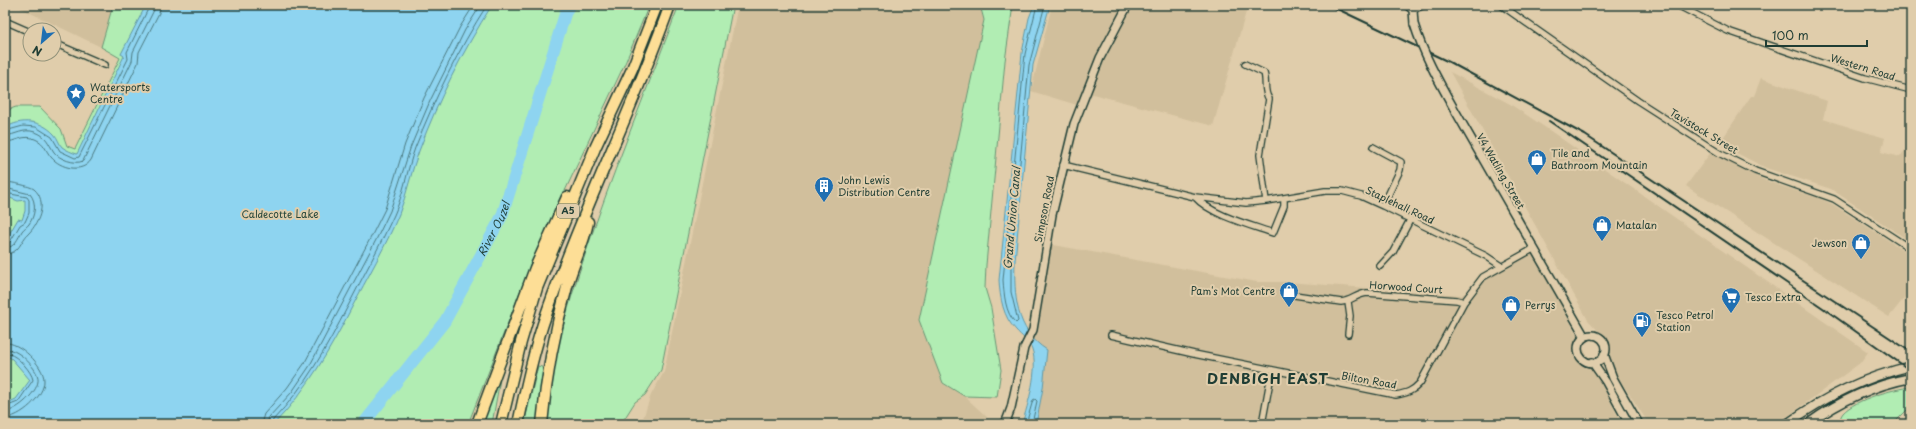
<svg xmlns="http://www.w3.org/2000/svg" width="1916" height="429" font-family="'Playpen Sans',sans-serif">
<rect width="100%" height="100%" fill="#e0cdab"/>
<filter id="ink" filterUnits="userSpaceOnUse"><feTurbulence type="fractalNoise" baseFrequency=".025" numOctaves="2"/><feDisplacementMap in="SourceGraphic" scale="8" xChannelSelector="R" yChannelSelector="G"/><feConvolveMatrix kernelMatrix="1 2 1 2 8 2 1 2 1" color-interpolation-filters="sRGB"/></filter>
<g filter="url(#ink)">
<!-- built -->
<path fill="#d1bf9c" d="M14 5H113L101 47Z
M738 5H980L984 20 943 383 964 396 987 417 982 424H641L651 395 664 372Z
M1052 5H1248L1213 126 1093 94 1077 105 1031 91Z
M1450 72 1510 104 1549 130 1868 352 1860 363 1777 424H1649L1610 365 1606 339 1588 320Z
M1761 78 1827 101 1823 119 1885 138 1881 152 1900 157 1911 142V242L1831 189 1766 168 1719 144 1751 96H1754Z
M1711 152 1766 181 1819 198 1832 204 1911 255 1910 295 1905 297 1889 317 1686 186Z
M1048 244 1257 282H1287L1462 295 1533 249 1622 424H1036L1037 419 1039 344 1032 337Z"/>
<!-- green -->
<path fill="#b1edb3" stroke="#689574" d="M113 5H649L626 61 533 259 468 424H5V111L16 107H40L61 129 67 146 75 149 120 58 101 47Z
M679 5H733L661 370 645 395 635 402 621 424H548C549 372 564 319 580 270 609 180 646 93 679 5Z
M980 5H1013L1005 61 986 265 985 288 991 308 1001 370 997 397 964 396 943 383 919 320 984 20Z
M538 366 542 367 544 375 537 424H524Z
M502 368 492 424H481Z
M1911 387V406L1893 424H1838C1840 420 1841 415 1843 413 1856 399 1893 389 1911 387Z"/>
<!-- water -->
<path fill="#8ed4f0" stroke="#6298a5" d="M146 5H492C463 51 438 100 419 151 411 172 407 194 399 214 386 246 367 278 351 309 330 350 307 390 274 424H5V404L16 399 30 380 12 359 9 357 5 361V241L18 219 22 220 25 211V200L18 201 5 196V128C21 118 41 120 54 134 58 138 59 144 62 147 66 150 73 153 77 154L124 56 121 54Z
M1034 5H1050L1033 65 1015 261C1014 295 1015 330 1047 350L1043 388 1037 419 1036 424H1022C1028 404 1039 369 1032 349 1030 342 1021 336 1016 330 1003 317 1000 298 999 280L1022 53 1029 18Z"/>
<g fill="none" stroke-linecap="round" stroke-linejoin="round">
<!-- shore -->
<path stroke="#4b797f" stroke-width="1" d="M1037 5 1025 54 1003 280C1004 293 1005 314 1016 323L1018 321 1011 292V261L1029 65 1045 5
M5 131 23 126 36 127 52 137 60 151 75 158 79 157 128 59 127 52 150 5
M5 136C16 135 23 128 35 132 47 136 48 143 54 152 59 159 75 165 83 161L132 61 133 52 154 10 155 5
M5 142C16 142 23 134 35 139 45 143 45 150 51 157 60 168 82 174 91 160L138 63 139 52 159 13 161 5
M5 182C11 182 30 186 34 189 48 201 39 223 29 233 20 241 20 254 5 254
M5 188 30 194C37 202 35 216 29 224 27 227 24 228 22 231 18 238 15 248 5 248
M5 193 27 197 29 200V213L25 222 20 225 10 242 5 243
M5 343C19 341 44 366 44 380 45 396 20 418 5 418
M5 350C16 346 37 368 38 378 40 391 17 411 5 412
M5 355 9 354C18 356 32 372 33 380L18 402 5 407
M261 424 264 414 287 388 304 364 371 237 385 209 405 144 424 98 460 27 474 5
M267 424 269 417 292 392 309 367 376 240 390 211 411 146 430 101 465 30 481 5
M272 424 273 420C305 387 327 347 348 306 363 276 380 246 394 215 404 193 407 170 415 148 435 98 458 50 487 5
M1026 424 1033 400 1035 399 1037 401 1032 424"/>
<!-- river -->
<path stroke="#8ed4f0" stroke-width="12" id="s1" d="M363 424 445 321 502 216 566 11 570 5"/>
<defs>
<path id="minor" d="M1501 5 1638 101 1719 153 1755 171 1834 199 1911 249
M1677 5 1728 31 1865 78 1911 90
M1413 10 1424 5
M5 21 30 32
M54 43 105 65
M1245 64 1264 73C1267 82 1263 91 1269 99L1260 155 1266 201
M1373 147 1401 162 1400 170 1383 206
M1063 165 1195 197 1246 203 1266 201 1325 191H1342L1361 196 1383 206 1486 256 1501 266
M1195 197C1211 215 1250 225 1273 233L1284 206V198
M1380 266 1393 252 1410 220
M1288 294 1341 302C1351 301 1357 294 1367 293L1457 300 1464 302
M1348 334 1350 316 1348 302
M1111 335 1194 354 1396 395C1407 393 1413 391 1420 383L1464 302 1483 277 1533 249
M1262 424 1272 370"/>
<path id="tertiary" d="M1407 5 1413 10 1414 24
M1453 107 1585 337
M1578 349a14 14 0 1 1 28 0a14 14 0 1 1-28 0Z
M1604 354 1613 378 1639 424
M1592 362 1606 382 1629 424
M1005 424 1011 408 1024 348 1033 330 1052 215 1074 124 1100 58 1128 5"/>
<path id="secondary" d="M1787 424C1825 396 1865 377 1911 366
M1808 424C1838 402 1874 385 1911 378"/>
<path id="trunk" d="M477 424 535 268 567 197
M501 424 521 342 537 288 595 148 632 69 657 5
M518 424C526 387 534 349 547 312 583 208 633 109 670 5
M542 424C546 376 555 329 568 283 574 262 584 243 588 222"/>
</defs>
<!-- minor casing -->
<use href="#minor" stroke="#1f3d34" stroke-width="8"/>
<!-- tertiary casing -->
<use href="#tertiary" stroke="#1f3d34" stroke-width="10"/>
<!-- secondary casing -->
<use href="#secondary" stroke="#1f3d34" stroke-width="11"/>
<!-- trunk casing -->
<use href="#trunk" stroke="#1f3d34" stroke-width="13"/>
<!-- minor -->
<use href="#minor" stroke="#e0cdab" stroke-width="5.5"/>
<!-- tertiary -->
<use href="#tertiary" stroke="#e0cdab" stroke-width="7"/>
<!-- secondary -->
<use href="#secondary" stroke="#e0cdab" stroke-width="8"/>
<!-- trunk -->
<use href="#trunk" stroke="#fdde96" stroke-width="10"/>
<!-- rail -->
<path stroke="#1f3d34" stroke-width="2" d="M1329 5 1449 62 1585 135 1911 352
M1549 121 1823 308 1911 371"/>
<defs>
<path id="tertiary-bridge" d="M1414 24C1423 53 1438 80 1453 107"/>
</defs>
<!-- tertiary-bridge casing -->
<use href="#tertiary-bridge" stroke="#1f3d34" stroke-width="10" stroke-linecap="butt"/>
<!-- tertiary-bridge -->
<use href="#tertiary-bridge" stroke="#e0cdab" stroke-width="7"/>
</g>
</g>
<!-- icons -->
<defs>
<symbol id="sight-pin" viewBox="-11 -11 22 30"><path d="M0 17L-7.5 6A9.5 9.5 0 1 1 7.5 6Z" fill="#1f6fb2" stroke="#e0cdab"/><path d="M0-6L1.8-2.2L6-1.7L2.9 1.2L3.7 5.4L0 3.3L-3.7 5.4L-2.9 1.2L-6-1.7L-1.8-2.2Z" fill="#fff"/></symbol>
<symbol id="shop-pin" viewBox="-11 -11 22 30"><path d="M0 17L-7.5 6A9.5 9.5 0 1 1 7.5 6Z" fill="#1f6fb2" stroke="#e0cdab"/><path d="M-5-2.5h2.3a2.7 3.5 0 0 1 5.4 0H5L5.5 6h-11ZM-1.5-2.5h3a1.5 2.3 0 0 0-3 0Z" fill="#fff"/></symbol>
<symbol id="building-pin" viewBox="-11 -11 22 30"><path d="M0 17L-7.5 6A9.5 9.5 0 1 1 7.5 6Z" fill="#1f6fb2" stroke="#e0cdab"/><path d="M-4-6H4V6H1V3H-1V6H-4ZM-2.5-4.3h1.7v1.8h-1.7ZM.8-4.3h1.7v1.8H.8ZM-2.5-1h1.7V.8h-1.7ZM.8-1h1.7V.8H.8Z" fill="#fff"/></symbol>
<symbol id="supermarket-pin" viewBox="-11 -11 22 30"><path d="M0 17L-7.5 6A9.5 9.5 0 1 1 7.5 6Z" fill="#1f6fb2" stroke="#e0cdab"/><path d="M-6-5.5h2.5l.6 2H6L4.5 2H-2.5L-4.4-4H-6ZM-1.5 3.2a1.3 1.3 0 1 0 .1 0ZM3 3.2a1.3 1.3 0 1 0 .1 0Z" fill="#fff"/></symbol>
<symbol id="fuel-pin" viewBox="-11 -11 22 30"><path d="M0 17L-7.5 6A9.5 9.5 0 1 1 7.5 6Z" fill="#1f6fb2" stroke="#e0cdab"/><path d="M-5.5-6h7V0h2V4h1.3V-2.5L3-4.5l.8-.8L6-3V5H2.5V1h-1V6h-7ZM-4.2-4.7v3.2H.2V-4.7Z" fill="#fff"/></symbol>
</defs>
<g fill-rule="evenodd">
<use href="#sight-pin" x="65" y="82" width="22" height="30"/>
<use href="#shop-pin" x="1526" y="148" width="22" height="30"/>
<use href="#building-pin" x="813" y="175" width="22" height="30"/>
<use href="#shop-pin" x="1591" y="214" width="22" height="30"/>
<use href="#shop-pin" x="1850" y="232" width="22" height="30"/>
<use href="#shop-pin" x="1278" y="280" width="22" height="30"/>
<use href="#supermarket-pin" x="1720" y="286" width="22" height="30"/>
<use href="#shop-pin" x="1500" y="294" width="22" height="30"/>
<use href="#fuel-pin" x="1631" y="310" width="22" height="30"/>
</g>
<g text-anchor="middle" stroke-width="4" stroke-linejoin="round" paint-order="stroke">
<!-- shield labels -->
<rect fill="#e0cdab" stroke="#596858" stroke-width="1" x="557" y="204" width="22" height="14" rx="3"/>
<g font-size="9" font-weight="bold" fill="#1f3d34">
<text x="568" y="214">A5</text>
</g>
<!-- street labels -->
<g font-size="10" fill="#1f3d34" stroke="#e0cdab">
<text transform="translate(1863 67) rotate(17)" y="4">Western Road</text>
<text transform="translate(1704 131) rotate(31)" y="4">Tavistock Street</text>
<text transform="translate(1501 171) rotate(60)" y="4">V4 Watling Street</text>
<text transform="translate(1400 205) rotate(25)" y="4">Staplehall Road</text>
<text transform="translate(1044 209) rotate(-79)" y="4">Simpson Road</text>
<text transform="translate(1406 287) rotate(4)" y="4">Horwood Court</text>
<text transform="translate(1369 380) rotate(10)" y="4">Bilton Road</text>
</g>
<!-- poi labels -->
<g font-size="10" fill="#1f3d34" stroke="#e0cdab" text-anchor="start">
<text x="90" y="91">Watersports<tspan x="90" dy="12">Centre</tspan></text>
<text x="1551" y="157">Tile and<tspan x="1551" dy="12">Bathroom Mountain</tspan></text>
<text x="838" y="184">John Lewis<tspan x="838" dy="12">Distribution Centre</tspan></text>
<text x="1616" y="229">Matalan</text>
<text x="1847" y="247" text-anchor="end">Jewson</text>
<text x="1275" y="295" text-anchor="end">Pam's Mot Centre</text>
<text x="1745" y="301">Tesco Extra</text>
<text x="1525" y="309">Perrys</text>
<text x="1656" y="319">Tesco Petrol<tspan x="1656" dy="12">Station</tspan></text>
</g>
<!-- park labels -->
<g font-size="10" fill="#26463a" stroke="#e0cdab">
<text x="280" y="218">Caldecotte Lake</text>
</g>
<!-- water labels -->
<g font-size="11" font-style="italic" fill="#25453d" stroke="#e0cdab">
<text transform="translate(1012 218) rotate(-85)" y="4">Grand Union Canal</text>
<text dy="4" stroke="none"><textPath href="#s1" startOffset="236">River Ouzel</textPath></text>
</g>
<!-- district labels -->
<g font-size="14" font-weight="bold" letter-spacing="1" fill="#1f3d34" stroke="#e0cdab">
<text x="1268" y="384">DENBIGH EAST</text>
</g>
</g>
<!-- margin -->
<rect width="1916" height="429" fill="none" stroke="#e0cdab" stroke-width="20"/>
<rect x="10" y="10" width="1896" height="409" fill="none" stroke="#1f3d34" stroke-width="1.5" filter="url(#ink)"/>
<!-- north arrow -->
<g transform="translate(42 42) rotate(208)"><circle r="19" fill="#e0cdab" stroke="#93937b"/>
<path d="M0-3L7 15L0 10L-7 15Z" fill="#1f6fb2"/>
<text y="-6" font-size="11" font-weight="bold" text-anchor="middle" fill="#1f3d34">N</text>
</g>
<!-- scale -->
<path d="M1766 40v6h101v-6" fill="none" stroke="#1f3d34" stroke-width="2"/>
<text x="1772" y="40" font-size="12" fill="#1f3d34" stroke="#e0cdab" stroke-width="3" paint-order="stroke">100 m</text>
</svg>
